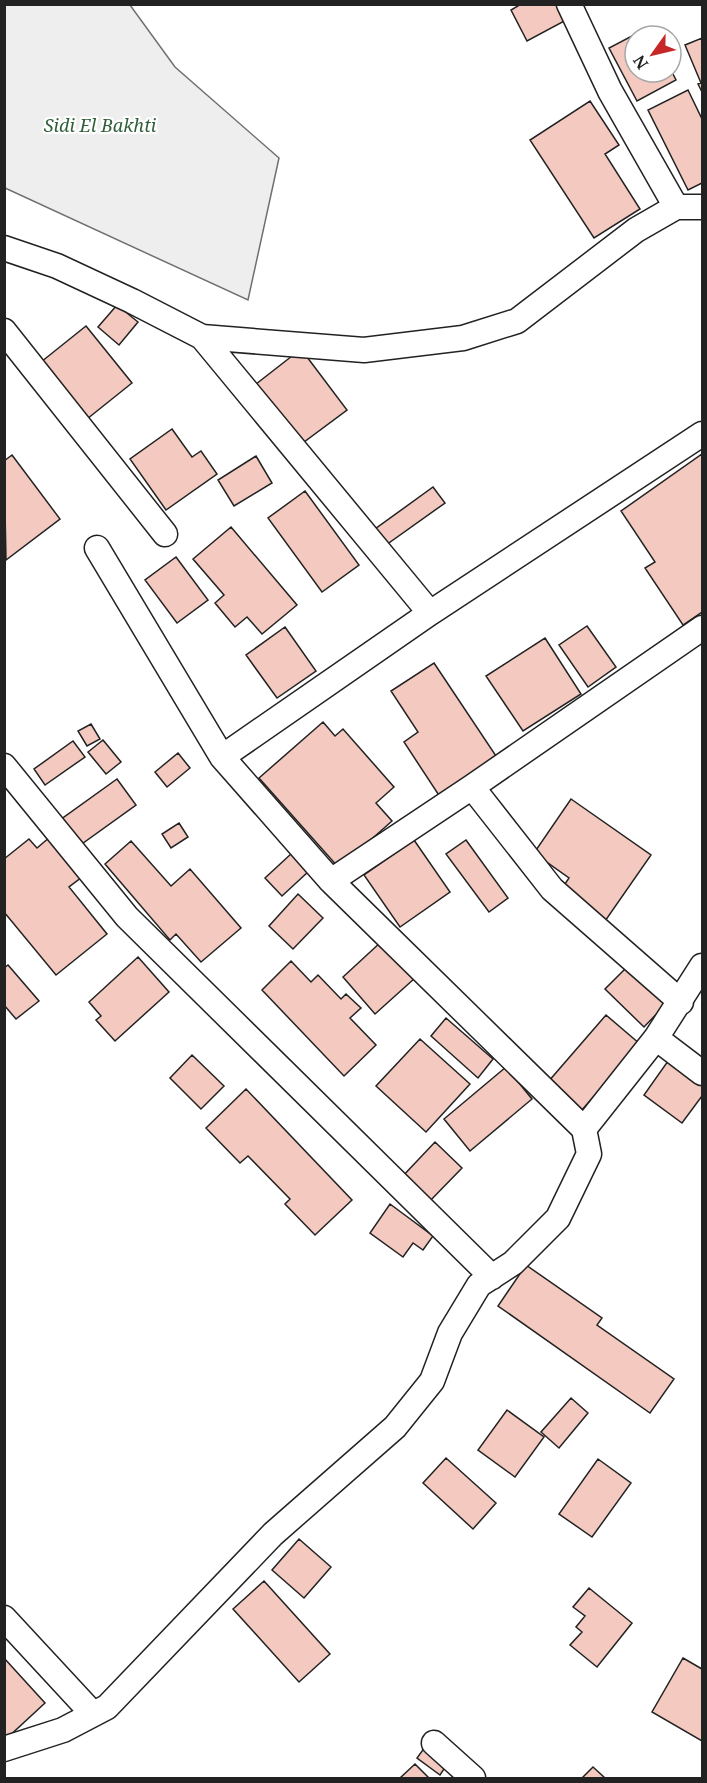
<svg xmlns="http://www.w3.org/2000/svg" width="707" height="1783" font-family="'Noto Serif',serif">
<rect width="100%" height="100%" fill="#fff"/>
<!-- green -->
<path fill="#eee" stroke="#6f6f6f" stroke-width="1.5" d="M5 4 130 5 175 67 279 158 248 300 5 188Z"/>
<!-- building -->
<path fill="#f3c9c0" stroke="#222" stroke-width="1.5" d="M521 4H563L570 18 527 41 511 10Z
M649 27 654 36H635V72H671V70L676 80 637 101 609 48Z
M702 38V92L698 84 701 83 685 45Z
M688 90 702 119V183L688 190 648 110Z
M590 101 619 145 605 154 640 209 594 238 530 140Z
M117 305 138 322 119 345 98 327Z
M86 326 132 383 82 423 36 366Z
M301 349 347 410 296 448 251 388Z
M172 429 192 457 201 451 217 474 166 510 130 459Z
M702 454V612L683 625 645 568 655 562 621 511Z
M12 455 60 519 6 560 4 461Z
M256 456 272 483 234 506 218 480Z
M433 487 445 503 386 545 375 529Z
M305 491 359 565 322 592 268 518Z
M231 527 297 605 262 634 247 617 235 627 215 603 224 595 193 559Z
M176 557 208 600 177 623 145 580Z
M587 626 616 667 588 687 559 645Z
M285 627 316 671 277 698 246 655Z
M545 638 581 694 523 731 486 676Z
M434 663 502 765 444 803 404 742 418 732 391 691Z
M323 722 335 736 343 729 394 787 376 803 392 821 339 868 259 778Z
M91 724 100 739 87 746 78 731Z
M103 740 121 762 106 774 88 752Z
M73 741 85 757 45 785 34 769Z
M178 753 190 768 167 787 155 772Z
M117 779 136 805 79 846 60 820Z
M571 799 651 855 603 924 559 893 569 878 534 853Z
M179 823 188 837 171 848 162 834Z
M50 837 82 877 69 887 107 934 56 975 4 912V859L29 839 37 848Z
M414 840 450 892 400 927 364 875Z
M466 840 508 898 489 912 446 854Z
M131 841 171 886 190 869 241 928 201 962 176 934 170 940 105 864Z
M292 853 309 871 282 896 265 878Z
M298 894 323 918 293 949 269 926Z
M382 941 415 978 375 1014 343 977Z
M138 957 169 992 115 1041 96 1020 101 1016 89 1002Z
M291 961 311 982 318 975 341 999 346 994 361 1008 350 1018 376 1045 344 1076 262 990Z
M630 964 668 1002 644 1027 605 989Z
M8 965 39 1001 16 1019 4 1005V968Z
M606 1015 640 1044 581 1111 548 1082Z
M446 1018 493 1059 478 1078 431 1036Z
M420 1039 470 1084 426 1132 376 1086Z
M192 1055 224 1086 201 1109 170 1078Z
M668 1061 702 1086V1096L682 1123 644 1095Z
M506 1067 532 1099 470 1151 444 1119Z
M246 1089 352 1200 315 1235 285 1204 290 1199 248 1156 240 1163 206 1128Z
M435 1142 462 1168 427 1204 400 1179Z
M390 1204 433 1236 423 1250 413 1243 403 1257 370 1233Z
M526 1265 602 1318 597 1325 674 1379 650 1413 498 1306Z
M571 1398 588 1413 559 1448 541 1432Z
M507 1410 544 1437 515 1477 478 1450Z
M446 1458 496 1503 473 1529 423 1483Z
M598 1459 631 1483 592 1537 559 1514Z
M299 1539 331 1567 304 1598 272 1570Z
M264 1581 330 1654 299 1682 233 1609Z
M589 1588 632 1623 597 1667 570 1645 582 1632 576 1627 585 1616 573 1607Z
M4 1658 45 1703 6 1739 4 1738Z
M683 1658 702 1669V1741L652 1712Z
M425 1747 448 1763 440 1775 417 1758Z
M415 1764 429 1778H400Z
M593 1767 605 1778H582Z"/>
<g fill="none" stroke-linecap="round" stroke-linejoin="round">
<defs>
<path id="minor" d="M569 4 610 91 676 207
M4 248 57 266 132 301 202 337 364 350 463 338 517 321 636 230 676 207H702
M4 331 165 534
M202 337 430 613
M97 548 222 757 331 881 584 1129
M222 757 430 613 702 434
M4 766 127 917 492 1277
M472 787 552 889 681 1002
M331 881 472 787 702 628
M656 1038 702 1073
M4 1618 93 1714
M434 1743 473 1778
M4 1749 63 1730 107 1707 273 1534 395 1427 432 1381 450 1333 479 1285 513 1263 558 1218 589 1154 584 1129 656 1038 702 966"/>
</defs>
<!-- minor casing -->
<use href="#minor" stroke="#222" stroke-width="27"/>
<!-- minor -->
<use href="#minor" stroke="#fff" stroke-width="24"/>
</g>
<g text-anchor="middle" stroke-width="4.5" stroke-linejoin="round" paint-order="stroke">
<!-- park labels -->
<g font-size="18" font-style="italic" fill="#2f5e38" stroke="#fff">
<text x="100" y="132">Sidi El Bakhti</text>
</g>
</g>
<!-- border -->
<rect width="707" height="1783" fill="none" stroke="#222222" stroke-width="12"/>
<!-- north arrow -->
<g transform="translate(653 54) rotate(236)"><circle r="28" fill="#ffffff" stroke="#a7a7a7" stroke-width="1.5"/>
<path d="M0-4.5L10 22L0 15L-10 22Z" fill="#c62828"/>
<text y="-9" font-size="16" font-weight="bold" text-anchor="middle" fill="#222222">N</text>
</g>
</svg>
